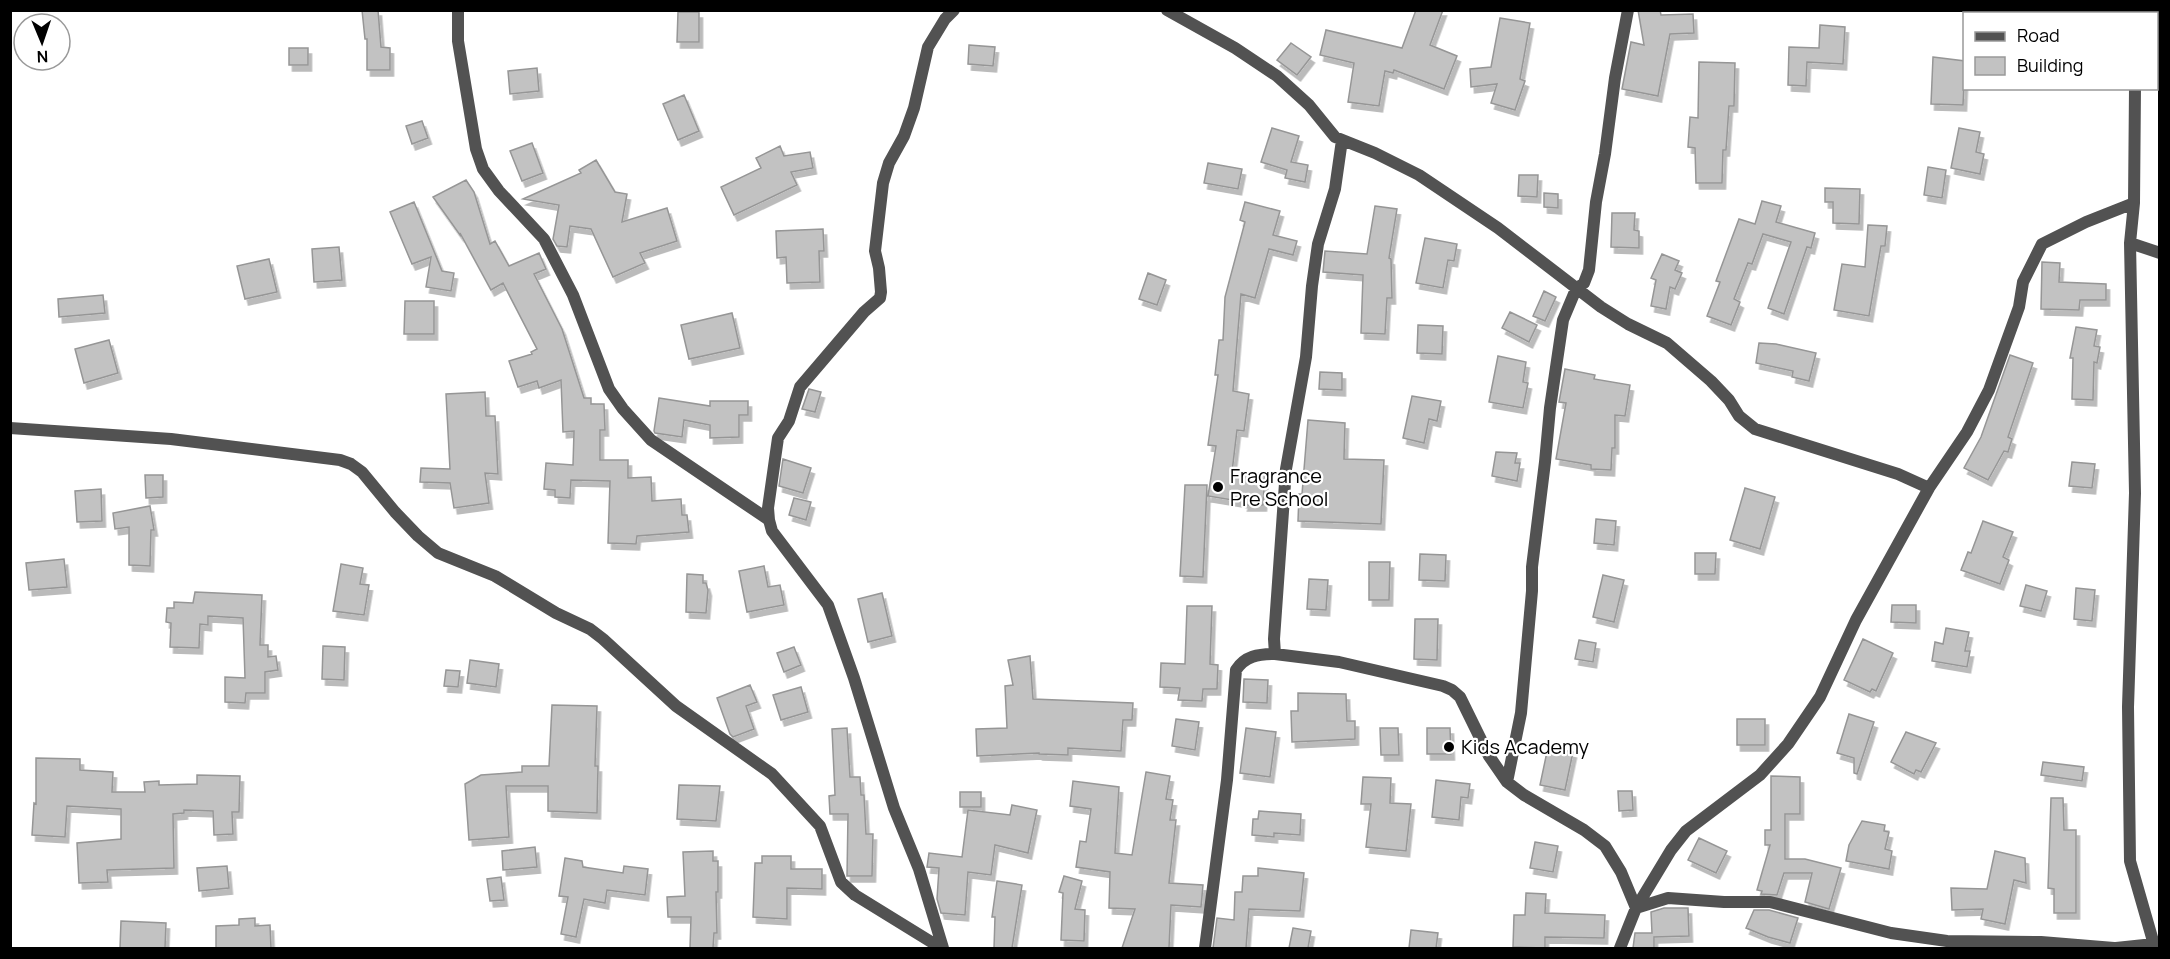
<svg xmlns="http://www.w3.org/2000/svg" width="2170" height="959" font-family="Manrope,sans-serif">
<defs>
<filter id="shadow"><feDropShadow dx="3.5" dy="6" stdDeviation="0" flood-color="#0004"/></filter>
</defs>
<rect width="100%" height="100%" fill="#fff"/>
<!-- building -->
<path fill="#c2c2c2" stroke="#969696" stroke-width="1.5" filter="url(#shadow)" d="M362 10H378L381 47 390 48V70H367V39H365Z
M1416 10H1443L1430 45 1457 56 1444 89 1394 70 1393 73 1385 71 1379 106 1348 102 1354 63 1320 55 1326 30 1402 48Z
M1638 10H1660L1661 15 1693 14 1694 33 1670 34 1658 96 1622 89 1631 42 1644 45Z
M678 12H699V42H677Z
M1500 18 1530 23 1520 79 1525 81 1515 110 1491 103 1497 84 1471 87 1470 69 1491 67Z
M1820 25 1845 27 1843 64 1807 62 1806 86 1788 85 1789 47 1819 48Z
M1291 43 1311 57 1297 75 1277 60Z
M969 45 995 47 993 66 968 64Z
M289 48H308V65H289Z
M1933 57 1965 61 1963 105 1931 104Z
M1699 62 1735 63 1734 106H1729L1726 150H1723L1722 183H1696L1695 148 1688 147 1690 117 1698 118Z
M537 68 539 91 510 94 508 71Z
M684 95 699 131 678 140 663 104Z
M422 121 428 138 412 144 406 126Z
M1272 128 1299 136 1291 162 1308 165 1305 182 1285 178 1287 170 1261 162Z
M1959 128 1980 132 1976 152 1984 154 1980 174 1951 168Z
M532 143 543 173 522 181 510 151Z
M780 146 784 156 810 152 813 168 791 172 797 185 734 215 721 187 761 168 756 158Z
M596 160 615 192 627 194 622 222 667 208 677 241 640 253 645 263 613 277 591 229 570 226 567 247 557 246 553 239 559 205 523 199 581 173 579 170Z
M1208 163 1242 169 1238 189 1204 183Z
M1928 167 1946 170 1942 198 1924 195Z
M1519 175H1538L1537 197 1518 196Z
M466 180 474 192 490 244 495 241 509 266 539 253 546 269 534 274 562 329 584 398H591V404H604L605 430H600V460H628V478L651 477 652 501 681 499 682 515H687L689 532 637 536 636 544 608 543 610 481 571 480 570 498 555 497V490L544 489 546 463 573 465 574 431 563 432 561 380 539 388 537 381 518 387 509 361 532 354 531 352 537 349 503 283 491 290 460 233V235L433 197Z
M1825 188 1860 189 1859 224 1833 223V202H1825Z
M1544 193 1558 194V208L1544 207Z
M1762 201 1781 206 1776 222 1815 233 1811 248 1807 247 1784 314 1768 308 1791 242 1763 234 1752 264 1748 263 1734 299 1740 302 1731 325 1707 316 1720 282 1716 281 1739 219 1755 224Z
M414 202 442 271 454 273 451 291 426 287 431 257 412 264 390 212Z
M1245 202 1280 211 1273 235 1297 241 1293 255 1269 249 1255 298 1241 294 1233 391 1249 394 1244 431 1237 430 1232 472 1265 473 1263 505H1244L1245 502 1208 496 1216 446 1208 445 1218 375H1215L1219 340H1223L1225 297 1245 222 1240 220Z
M1375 206 1397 209 1389 258 1391 259 1392 298H1387L1385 334 1361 333 1363 275 1323 272 1325 251 1367 254Z
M1612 213H1635L1634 230 1639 231V248L1611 247Z
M1868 225 1887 226 1885 246H1881L1869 316 1834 310 1842 264 1865 267Z
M823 229 824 251H819L820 282 787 283 786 257 777 258 776 231Z
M1425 238 1457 244 1454 261 1448 260 1443 288 1416 283Z
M339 247 342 280 314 282 312 249Z
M1662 254 1679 261 1675 270 1682 273 1675 289 1670 287 1666 309 1651 306 1656 280 1651 278Z
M269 259 277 292 245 299 237 266Z
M2042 262 2060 263 2059 282 2106 284V300H2080L2079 310 2041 309Z
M1148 273 1166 280 1157 305 1139 299Z
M1544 291 1556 297 1545 321 1533 316Z
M103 295 105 313 59 317 58 299Z
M405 301H434V334H404Z
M1510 312 1537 325 1529 342 1502 328Z
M732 313 740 348 689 359 681 325Z
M1418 325 1443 326 1442 354 1417 353Z
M2076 327 2097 330 2094 346 2100 347 2097 363 2094 362 2093 400 2072 399 2073 358H2070Z
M109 340 118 373 84 383 75 349Z
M1759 343 1776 344 1816 353 1809 381 1792 377 1793 371 1756 363Z
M2010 355 2033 363 2008 437 2012 439 2008 452 2004 451 1988 480 1964 468 1981 437Z
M1498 356 1526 362 1523 382 1528 383 1523 408 1489 402Z
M1565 369 1595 375 1594 379 1630 385 1625 416 1615 415V448H1612L1611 470 1591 469V465L1556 459 1566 403 1559 402Z
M1320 372 1342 373V390L1319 389Z
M809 389 821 392 815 412 802 409Z
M485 392 486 416H495L498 474 485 473 489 503 454 508 450 483 420 482 421 468 450 469 446 394Z
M1412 396 1441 401 1437 421 1429 419 1424 443 1403 438Z
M659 398 710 406V401H748V415H739V437L710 438V425L684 420 682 437 655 433 654 431Z
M1308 420 1345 423 1344 459 1384 460 1381 524 1298 521 1299 494H1302Z
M1496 452 1517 453 1515 463H1520L1517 481 1492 476Z
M783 459 811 468 803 493 779 486Z
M2072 462 2095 464 2092 488 2069 486Z
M145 475H163V497L146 498Z
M1185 485H1207L1203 577 1180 576Z
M1745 488 1775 497 1760 549 1730 540Z
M101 489 102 521 77 522 75 491Z
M794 498 811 502 806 520 789 515Z
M150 506 154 530H151L150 566 129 565V527L115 529 113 513Z
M1596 519 1616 521 1614 545 1594 543Z
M1983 521 2013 532 2003 557 2009 560 2000 584 1961 570 1968 552 1971 553Z
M1695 553H1716L1715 574H1695Z
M1420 554 1446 555 1445 581 1419 580Z
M64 559 67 587 29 590 26 563Z
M1369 562H1390L1389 600H1369Z
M341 564 363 568 360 584 369 585 364 615 333 611Z
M764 566 768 587 780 585 784 605 747 612 739 571Z
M687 574 703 575V583H706L708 590 706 613 686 612Z
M1603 575 1624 580 1614 622 1593 617Z
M1309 579 1328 580 1326 610 1307 609Z
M2026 585 2047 591 2041 611 2020 606Z
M2076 588 2095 590 2092 621 2074 619Z
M195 592 262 595 260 645H268V657L276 656 278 670 265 672V693H246L245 703 225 702V677L245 678 243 618 208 616V625L200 624 199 648 170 647 171 623 166 622 167 608H174V602L193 603Z
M882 593 892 636 868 642 858 599Z
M1892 605H1916V623L1891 622Z
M1187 606H1212L1210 664 1218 665 1217 689H1203L1202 701 1178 700 1180 688 1160 687 1161 663 1185 664Z
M1415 619H1438L1437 660 1414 659Z
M1946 628 1969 632 1965 651H1970L1967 667 1932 661 1935 642 1943 644Z
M1863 639 1893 653 1876 691 1872 689 1870 692 1844 680Z
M1579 640 1596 643 1593 662 1575 659Z
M323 646 345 647 344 680 322 679Z
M794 647 801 665 784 672 777 653Z
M1030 656 1033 699 1133 703 1132 720H1123L1121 751 1068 748V755L1039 754V753L977 756 976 729 1007 728 1005 686 1013 685 1008 660Z
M470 660 499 664 496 687 467 683Z
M446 670 460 671 458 687 444 686Z
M1244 679 1268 680 1267 703 1243 702Z
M750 685 757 702 746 706 754 729 733 737 730 734 717 698Z
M801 687 808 712 781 720 773 695Z
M1298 693 1346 694 1347 721H1355V739L1292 742 1291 711H1298Z
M552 705 597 706 595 766H598L597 813 548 811V786H506L509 837 469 840 465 784 481 775 522 772V766H549Z
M1849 714 1874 722 1857 774 1854 773V758L1837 753Z
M1176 719 1199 722 1195 750 1172 746Z
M1737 719H1765V745H1737Z
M847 728 850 777H860L861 795H864L866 834H873L872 876H847L848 814H830L829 796 835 795 832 729Z
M1246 728 1276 732 1270 777 1240 773Z
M1380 728H1398L1399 755H1381Z
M1427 728H1450L1451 754H1427Z
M1906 732 1936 743 1921 772 1916 770 1914 774 1891 762Z
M1548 747 1573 752 1565 790 1540 785Z
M36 758 80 759V770L113 772 112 792H145L144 782 159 781V785L197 784V775L240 776 239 812H232L233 834 214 835 213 811 184 810V813L173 814 174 868 107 870 108 882 79 883 77 843 121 839V809L67 806 65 837 32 835 34 803 36 804Z
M2043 762 2084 767 2082 781 2041 775Z
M1146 772 1170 776 1166 799 1173 800 1170 820H1176L1169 883 1203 885 1201 907 1171 905 1169 948H1122L1135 909 1109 908 1110 872 1076 867 1080 841 1086 842 1091 809 1070 806 1073 781 1119 787 1115 853 1132 855Z
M1771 776 1800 777V814H1785V859H1805L1841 868 1829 909 1805 902 1812 873H1784L1777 895 1761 894 1762 891 1757 890 1770 845H1765V830H1771Z
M1363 777 1391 778 1390 803 1411 804 1406 851 1366 847 1371 804H1361Z
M1436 780 1470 784 1468 798 1461 797 1459 820 1432 817Z
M679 785 720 786 716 821 677 819Z
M1618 791H1632L1633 810 1619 811Z
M960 792H981V807H960Z
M2051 798H2063L2064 830H2076V913H2054V889L2048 888Z
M1012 805 1037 810 1028 853 995 845 991 875 968 872 965 915 941 913 937 899 939 868 927 867 929 853 962 857 968 810 1010 815Z
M1259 811 1301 814 1300 835 1274 833V837L1252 835 1253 819H1258Z
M1862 821 1885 825 1884 831 1889 832 1885 849 1892 851 1889 869 1846 861 1849 845Z
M1699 838 1727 851 1716 873 1688 860Z
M1535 842 1558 846 1553 872 1530 868Z
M535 847 537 867 503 870 502 851Z
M713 851V861H718V892H716L717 933H714L713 948H690L691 917H668L667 897 685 896 683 852Z
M1995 851 2025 858 2026 883 2014 880 2005 924 1981 919 1983 909 1952 910 1951 888 1987 889Z
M762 856H791V869H822V889L787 888V919L753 917 755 863H762Z
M565 858 582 861 583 867 623 873 624 866 648 869 645 895 607 890 605 903 584 899 576 937 561 934 568 897 559 896Z
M227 866 229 888 199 891 197 868Z
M1258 868 1304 873 1300 911 1249 909 1246 948H1213L1217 918 1234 920 1235 892H1242L1243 876H1258Z
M1064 876 1082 881 1075 909 1085 910 1084 941 1061 940 1063 893 1059 892Z
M501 877 504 900 490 901 487 879Z
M997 881 1022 885 1012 948H994L995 917H992Z
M1526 893 1546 894 1545 913 1605 915 1604 938 1545 937V948L1513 947 1514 915H1525Z
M1664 908H1688L1689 936 1654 937V948H1633L1635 933H1652L1651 912Z
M1754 910H1769L1798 918 1790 943 1768 937 1746 928Z
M255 918V926L270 925 271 948H216V926L239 925V919Z
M121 921 166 923 165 948H120Z
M1293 928 1311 931 1308 948H1289Z
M1411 930 1438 933 1436 948H1409Z"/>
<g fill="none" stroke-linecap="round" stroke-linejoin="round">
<!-- minor -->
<path stroke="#525252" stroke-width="12" d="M458 10V41L476 149 483 169 499 191 544 239 573 295 609 389 623 409 651 440 769 520
M1167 10 1235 48 1277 76 1309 105 1335 137 1375 153 1419 175 1498 228 1601 307 1628 324 1667 343 1711 381 1729 400 1739 416 1755 429 1898 474 1929 488
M2136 14V10
M2135 88 2134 203 2130 243 2135 493 2128 707 2130 861 2155 948
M1342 140 1335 189 1318 244 1312 286 1306 357 1286 469 1274 639 1275 654 1339 662 1443 686 1452 690 1460 697 1489 756 1507 782 1524 795 1584 830 1605 846 1621 872 1636 908 1668 898 1724 902H1770L1891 933 1947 941 2041 942 2114 948
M2130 243 2160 253
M10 428 171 439 340 460 351 464 362 472 395 512 418 536 438 553 495 576 556 613 590 629 603 639 676 706 772 774 820 826 841 882 855 895 941 948
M1507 782 1521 713 1532 591V567L1545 462 1550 408 1563 320 1576 289 1584 283 1589 270 1596 202 1605 154 1615 78 1628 10
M943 948 919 869 894 808 854 678 828 605 772 531 769 520 768 508 778 438 789 421 800 387 864 312 880 298 881 292 879 268 875 251 883 183 889 163 904 136 914 108 928 47 945 19 954 10
M1205 948 1227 780 1236 670C1245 656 1258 654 1275 654
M1620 948 1636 908 1671 850 1686 831 1760 775 1788 744 1820 697 1856 620 1929 488 1967 432 1989 390 2019 307 2023 282 2042 244 2086 222 2134 203
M2116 948 2154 944"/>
</g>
<!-- markers -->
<g fill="#000" stroke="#fff" stroke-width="2">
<circle cx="1218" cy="487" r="6"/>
<circle cx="1449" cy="747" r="6"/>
</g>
<g text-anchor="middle" stroke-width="4.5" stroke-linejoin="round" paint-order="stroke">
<!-- poi labels -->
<g font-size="20" fill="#000" stroke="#fff" text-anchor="start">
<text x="1230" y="483">Fragrance<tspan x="1230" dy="23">Pre School</tspan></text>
<text x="1461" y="754">Kids Academy</text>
</g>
</g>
<!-- border -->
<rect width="2170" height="959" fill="none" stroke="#000000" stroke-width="24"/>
<!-- legend -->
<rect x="1963" y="12" width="195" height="78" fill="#ffffff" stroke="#999999" stroke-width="1.5"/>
<rect x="1975" y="32" width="30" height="9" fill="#525252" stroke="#999999" stroke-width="1.5"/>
<text x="2017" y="42" font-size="18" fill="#000000">Road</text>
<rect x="1975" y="57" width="30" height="18" fill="#c2c2c2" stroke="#999999" stroke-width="1.5"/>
<text x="2017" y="72" font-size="18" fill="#000000">Building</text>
<!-- north arrow -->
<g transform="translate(42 42) rotate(178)"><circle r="28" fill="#ffffff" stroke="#999999" stroke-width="1.5"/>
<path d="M0-4.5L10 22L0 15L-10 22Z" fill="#000000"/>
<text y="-9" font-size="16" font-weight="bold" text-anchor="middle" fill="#000000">N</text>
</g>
</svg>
